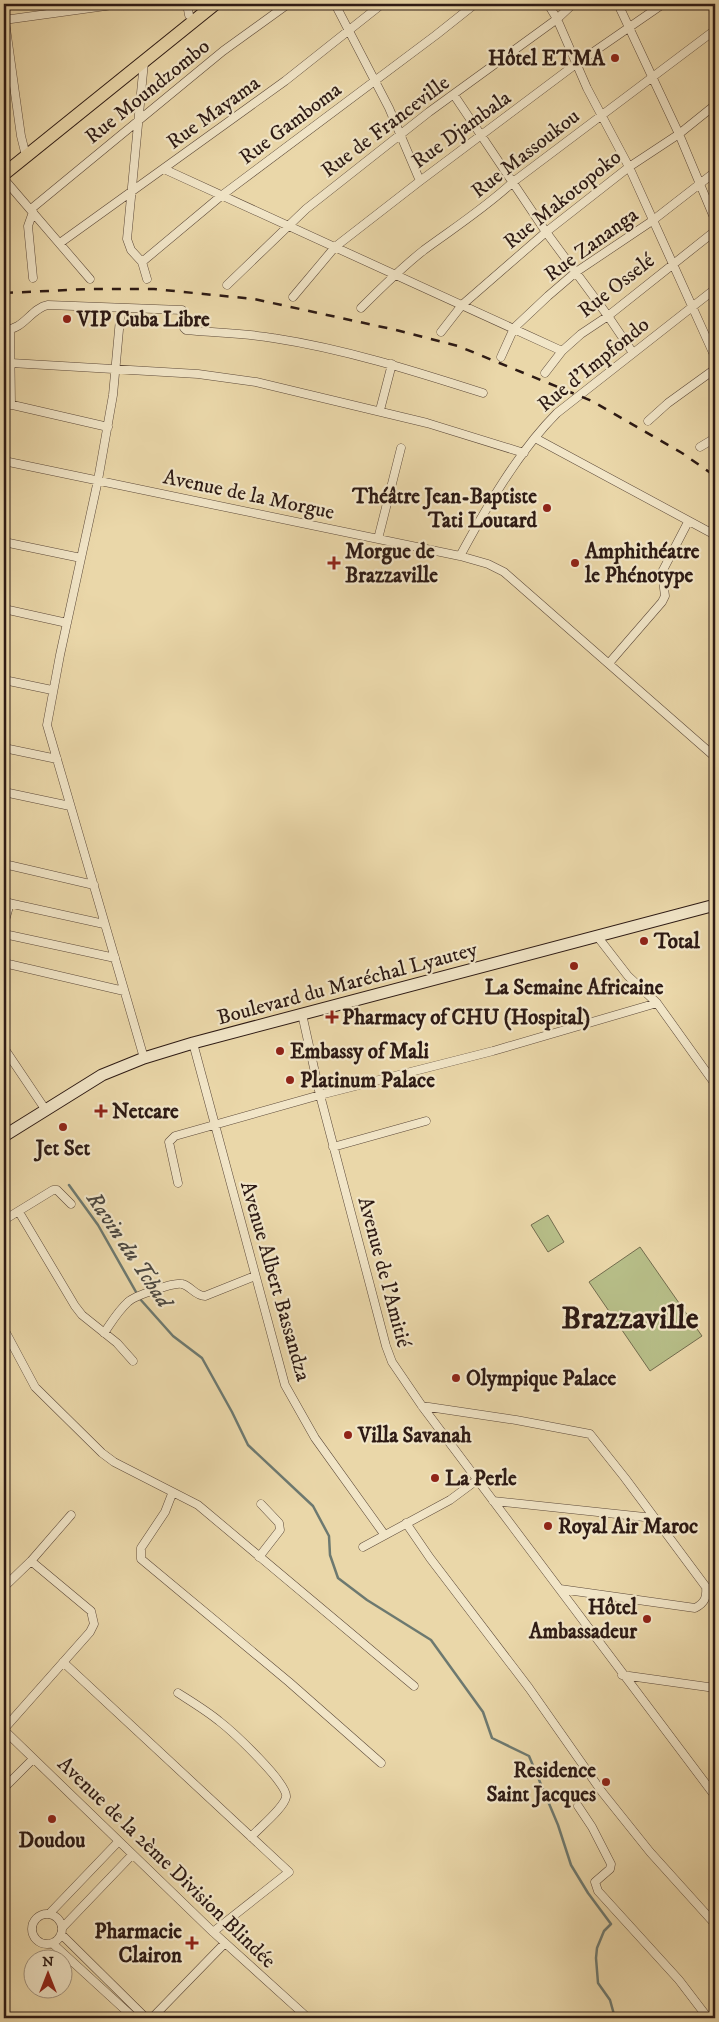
<svg xmlns="http://www.w3.org/2000/svg" width="719" height="2022" font-family="'IM FELL DW Pica',serif">
<rect width="100%" height="100%" fill="#ead7a9"/>
<filter id="stains"><feTurbulence type="fractalNoise" baseFrequency=".004" numOctaves="4"/><feColorMatrix values="0 0 0 0 .2 0 0 0 0 .09 0 0 0 0 .02 0 0 0 .5 -.17"/></filter>
<radialGradient id="worn" r=".72"><stop offset=".6" stop-color="#630" stop-opacity="0"/><stop offset="1" stop-color="#630" stop-opacity=".3"/></radialGradient>
<!-- green -->
<path fill="#b7be88" stroke="#726c4e" d="M548 1215 564 1242 548 1252 531 1225Z
M640 1247 702 1336 650 1371 589 1282Z"/>
<g fill="none" stroke-linecap="round" stroke-linejoin="round">
<!-- stream -->
<path stroke="#6d7970" stroke-width="2.5" d="M69 1185 98 1225 140 1299 173 1336 202 1358 232 1412 248 1445 313 1506 329 1536 330 1555 338 1578 367 1600 431 1640 483 1712 492 1738 529 1756 558 1825 571 1865 588 1893 611 1924 604 1931 597 1948 596 1958 598 1983 610 2000 615 2018"/>
<defs>
<path id="street" d="M187 4 189 15
M335 4 389 108 420 181
M548 4 557 19 587 88 629 167 715 357
M618 4 679 134 715 220
M4 14 21 136 26 156
M4 20 120 4
M454 95 546 232 608 316 633 353
M164 169 562 351
M4 179 90 279
M31 209 223 51 288 4
M60 243 285 81 382 4
M142 262 131 250 127 239 144 62
M33 278 28 226 33 212
M147 279 142 262 221 196 436 35 475 4
M227 285 306 209 429 112 557 19 573 4
M293 297 335 247 420 181 576 64 663 4
M121 308 113 395 98 480 60 655 47 725 144 1058
M361 308C381 288 401 268 424 250 454 228 485 208 513 182L715 30
M4 330C24 330 31 308 48 305L182 310 184 328 186 330C215 333 245 333 273 338 345 349 414 371 483 393
M10 330 11 405
M441 332 462 305 546 232 629 167 679 134 715 105
M501 357 514 328 548 296 576 272 652 221 715 172
M11 363 198 374 256 382 427 423 524 453
M545 373 562 351 581 334 608 316 715 231
M4 403 108 427
M380 410 392 364
M648 421 668 403 715 369
M535 438 715 535
M700 447 715 438
M4 461 460 556 488 564 504 572 715 757
M378 539 401 448
M4 542 81 558
M460 556C486 508 518 452 557 413L715 289
M4 609 67 623
M610 662 662 602 665 596 662 572 688 522
M4 680 52 690
M4 748 57 759
M4 792 70 806
M4 864 94 885
M4 902 104 924
M4 924 10 903
M4 934 115 958
M597 936 628 976 657 1003 715 1084
M4 963 124 991
M302 1014 320 1095 386 1346 392 1362 422 1406 715 1796
M193 1043 285 1385 315 1438 384 1534
M4 1048 45 1109
M333 1147 426 1121
M178 1183 169 1142 175 1136 320 1095 493 1051 657 1003
M19 1212 75 1306 82 1315 117 1343 133 1361
M4 1220 53 1190H57L71 1204
M4 1329 35 1387 102 1453 114 1462 198 1505 414 1686
M104 1333C111 1323 118 1311 128 1302 134 1296 174 1282 182 1284 191 1286 195 1296 205 1296L255 1276
M422 1406 516 1420 590 1434 625 1478 706 1587C707 1597 705 1603 695 1608L560 1589
M172 1494 165 1512 141 1548V1559L289 1682 381 1763
M493 1501 654 1518
M406 1523 430 1558 529 1688 602 1792 650 1852 715 1924
M363 1547 450 1500 477 1480
M259 1557 280 1530 279 1523 261 1504
M31 1561 71 1515
M4 1587 31 1561 91 1611 94 1624 90 1632 4 1729
M63 1662 289 1872 213 1932
M622 1675 715 1688
M178 1693C192 1702 207 1711 219 1721 232 1731 289 1784 286 1797 284 1808 259 1828 251 1837
M4 1730 213 1932 308 2018
M4 1788 33 1759
M578 1806 592 1827 611 1864 610 1869 595 1882 598 1891 679 1980 708 2018
M49 1914 118 1842
M32 1929a15 15 0 1 1 30 0a15 15 0 1 1-30 0Z
M62 1928 132 1855
M61 1934 146 2018
M52 1943 134 2018
M152 2018 225 1943"/>
<path id="secondary" d="M4 1136 102 1075 144 1058 193 1043 715 905"/>
<path id="primary" d="M4 174 215 4"/>
</defs>
<!-- street casing -->
<use href="#street" stroke="#5c4939" stroke-width="9"/>
<!-- secondary casing -->
<use href="#secondary" stroke="#2d1a14" stroke-width="13"/>
<!-- primary casing -->
<use href="#primary" stroke="#2d1a14" stroke-width="14"/>
<!-- street -->
<use href="#street" stroke="#f1e5c7" stroke-width="8"/>
<!-- secondary -->
<use href="#secondary" stroke="#f1e5c7" stroke-width="11"/>
<!-- primary -->
<use href="#primary" stroke="#ead7a9" stroke-width="12"/>
<!-- rail -->
<path stroke="#2d1a14" stroke-width="2.5" stroke-dasharray="9 9" stroke-linecap="butt" d="M4 293 89 289H154L254 299 396 330 458 346 592 401 682 453 715 476"/>
</g>
<!-- markers -->
<g fill="#8f2418" stroke="#f1e5c7" stroke-width="2">
<circle cx="615" cy="58" r="5"/>
<circle cx="67" cy="319" r="5"/>
<circle cx="547" cy="508" r="5"/>
<path d="M331.5 555.5h5v5h5v5h-5v5h-5v-5h-5v-5h5z"/>
<circle cx="575" cy="563" r="5"/>
<circle cx="644" cy="941" r="5"/>
<circle cx="574" cy="966" r="5"/>
<path d="M329.5 1009.5h5v5h5v5h-5v5h-5v-5h-5v-5h5z"/>
<circle cx="280" cy="1051" r="5"/>
<circle cx="290" cy="1080" r="5"/>
<path d="M98.5 1103.5h5v5h5v5h-5v5h-5v-5h-5v-5h5z"/>
<circle cx="63" cy="1127" r="5"/>
<circle cx="456" cy="1378" r="5"/>
<circle cx="348" cy="1435" r="5"/>
<circle cx="435" cy="1478" r="5"/>
<circle cx="548" cy="1526" r="5"/>
<circle cx="647" cy="1619" r="5"/>
<circle cx="606" cy="1782" r="5"/>
<circle cx="52" cy="1819" r="5"/>
<path d="M189.5 1935.5h5v5h5v5h-5v5h-5v-5h-5v-5h5z"/>
</g>
<g text-anchor="middle" stroke-width="4.5" stroke-linejoin="round" paint-order="stroke">
<!-- poi labels -->
<g font-size="21" font-weight="bold" fill="#2d1a14" stroke="#f1e5c7" text-anchor="start">
<text x="605" y="65" text-anchor="end">Hôtel ETMA</text>
<text x="77" y="326">VIP Cuba Libre</text>
<text x="537" y="503" text-anchor="end">Théâtre Jean-Baptiste<tspan x="537" dy="24">Tati Loutard</tspan></text>
<text x="345" y="558">Morgue de<tspan x="345" dy="24">Brazzaville</tspan></text>
<text x="585" y="558">Amphithéatre<tspan x="585" dy="24">le Phénotype</tspan></text>
<text x="654" y="948">Total</text>
<text x="574" y="994" text-anchor="middle">La Semaine Africaine</text>
<text x="342" y="1024">Pharmacy of CHU (Hospital)</text>
<text x="290" y="1058">Embassy of Mali</text>
<text x="300" y="1087">Platinum Palace</text>
<text x="112" y="1118">Netcare</text>
<text x="63" y="1155" text-anchor="middle">Jet Set</text>
<text x="466" y="1385">Olympique Palace</text>
<text x="358" y="1442">Villa Savanah</text>
<text x="445" y="1485">La Perle</text>
<text x="558" y="1533">Royal Air Maroc</text>
<text x="637" y="1614" text-anchor="end">Hôtel<tspan x="637" dy="24">Ambassadeur</tspan></text>
<text x="596" y="1777" text-anchor="end">Residence<tspan x="596" dy="24">Saint Jacques</tspan></text>
<text x="52" y="1847" text-anchor="middle">Doudou</text>
<text x="182" y="1938" text-anchor="end">Pharmacie<tspan x="182" dy="24">Clairon</tspan></text>
</g>
<!-- street labels -->
<g font-size="21" fill="#2d1a14" stroke="#f1e5c7">
<text transform="translate(147 91) rotate(-39)" y="7">Rue Moundzombo</text>
<text transform="translate(213 112) rotate(-36)" y="7">Rue Mayama</text>
<text transform="translate(290 123) rotate(-37)" y="7">Rue Gamboma</text>
<text transform="translate(385 126) rotate(-37)" y="7">Rue de Franceville</text>
<text transform="translate(461 129) rotate(-36)" y="7">Rue Djambala</text>
<text transform="translate(525 153) rotate(-38)" y="7">Rue Massoukou</text>
<text transform="translate(562 199) rotate(-39)" y="7">Rue Makotopoko</text>
<text transform="translate(591 244) rotate(-36)" y="7">Rue Zananga</text>
<text transform="translate(616 285) rotate(-38)" y="7">Rue Osselé</text>
<text transform="translate(593 364) rotate(-39)" y="7">Rue d'Impfondo</text>
<text transform="translate(249 494) rotate(12)" y="7">Avenue de la Morgue</text>
<text transform="translate(347 983) rotate(-15)" y="7">Boulevard du Maréchal Lyautey</text>
<text transform="translate(385 1272) rotate(75)" y="7">Avenue de l'Amitié</text>
<text transform="translate(276 1281) rotate(74)" y="7">Avenue Albert Bassandza</text>
<text transform="translate(167 1862) rotate(44)" y="7">Avenue de la 2ème Division Blindée</text>
</g>
<!-- water labels -->
<g font-size="22" font-style="italic" fill="#4d4942" stroke="#f1e5c7">
<text transform="translate(130 1249) rotate(56)" y="8">Ravin du Tchad</text>
</g>
<!-- town labels -->
<g font-size="31" font-weight="bold" fill="#2d1a14" stroke="#f1e5c7">
<text x="630" y="1328">Brazzaville</text>
</g>
</g>
<!-- margin -->
<rect width="719" height="2022" fill="none" stroke="#ead7a9" stroke-width="20"/>
<rect x="5" y="5" width="709" height="2012" fill="none" stroke="#2d1a14" stroke-width="2.5"/>
<rect x="10" y="10" width="699" height="2002" fill="none" stroke="#2d1a14"/>
<!-- north arrow -->
<g transform="translate(48 1974)"><circle r="24" fill="#f1e5c7" stroke="#a3947f"/>
<path d="M0-4L9 19L0 12L-9 19Z" fill="#8f2418"/>
<text y="-8" font-size="14" font-weight="bold" text-anchor="middle" fill="#2d1a14">N</text>
</g>
<rect width="100%" height="100%" filter="url(#stains)"/>
<rect width="100%" height="100%" fill="url(#worn)"/>
</svg>
